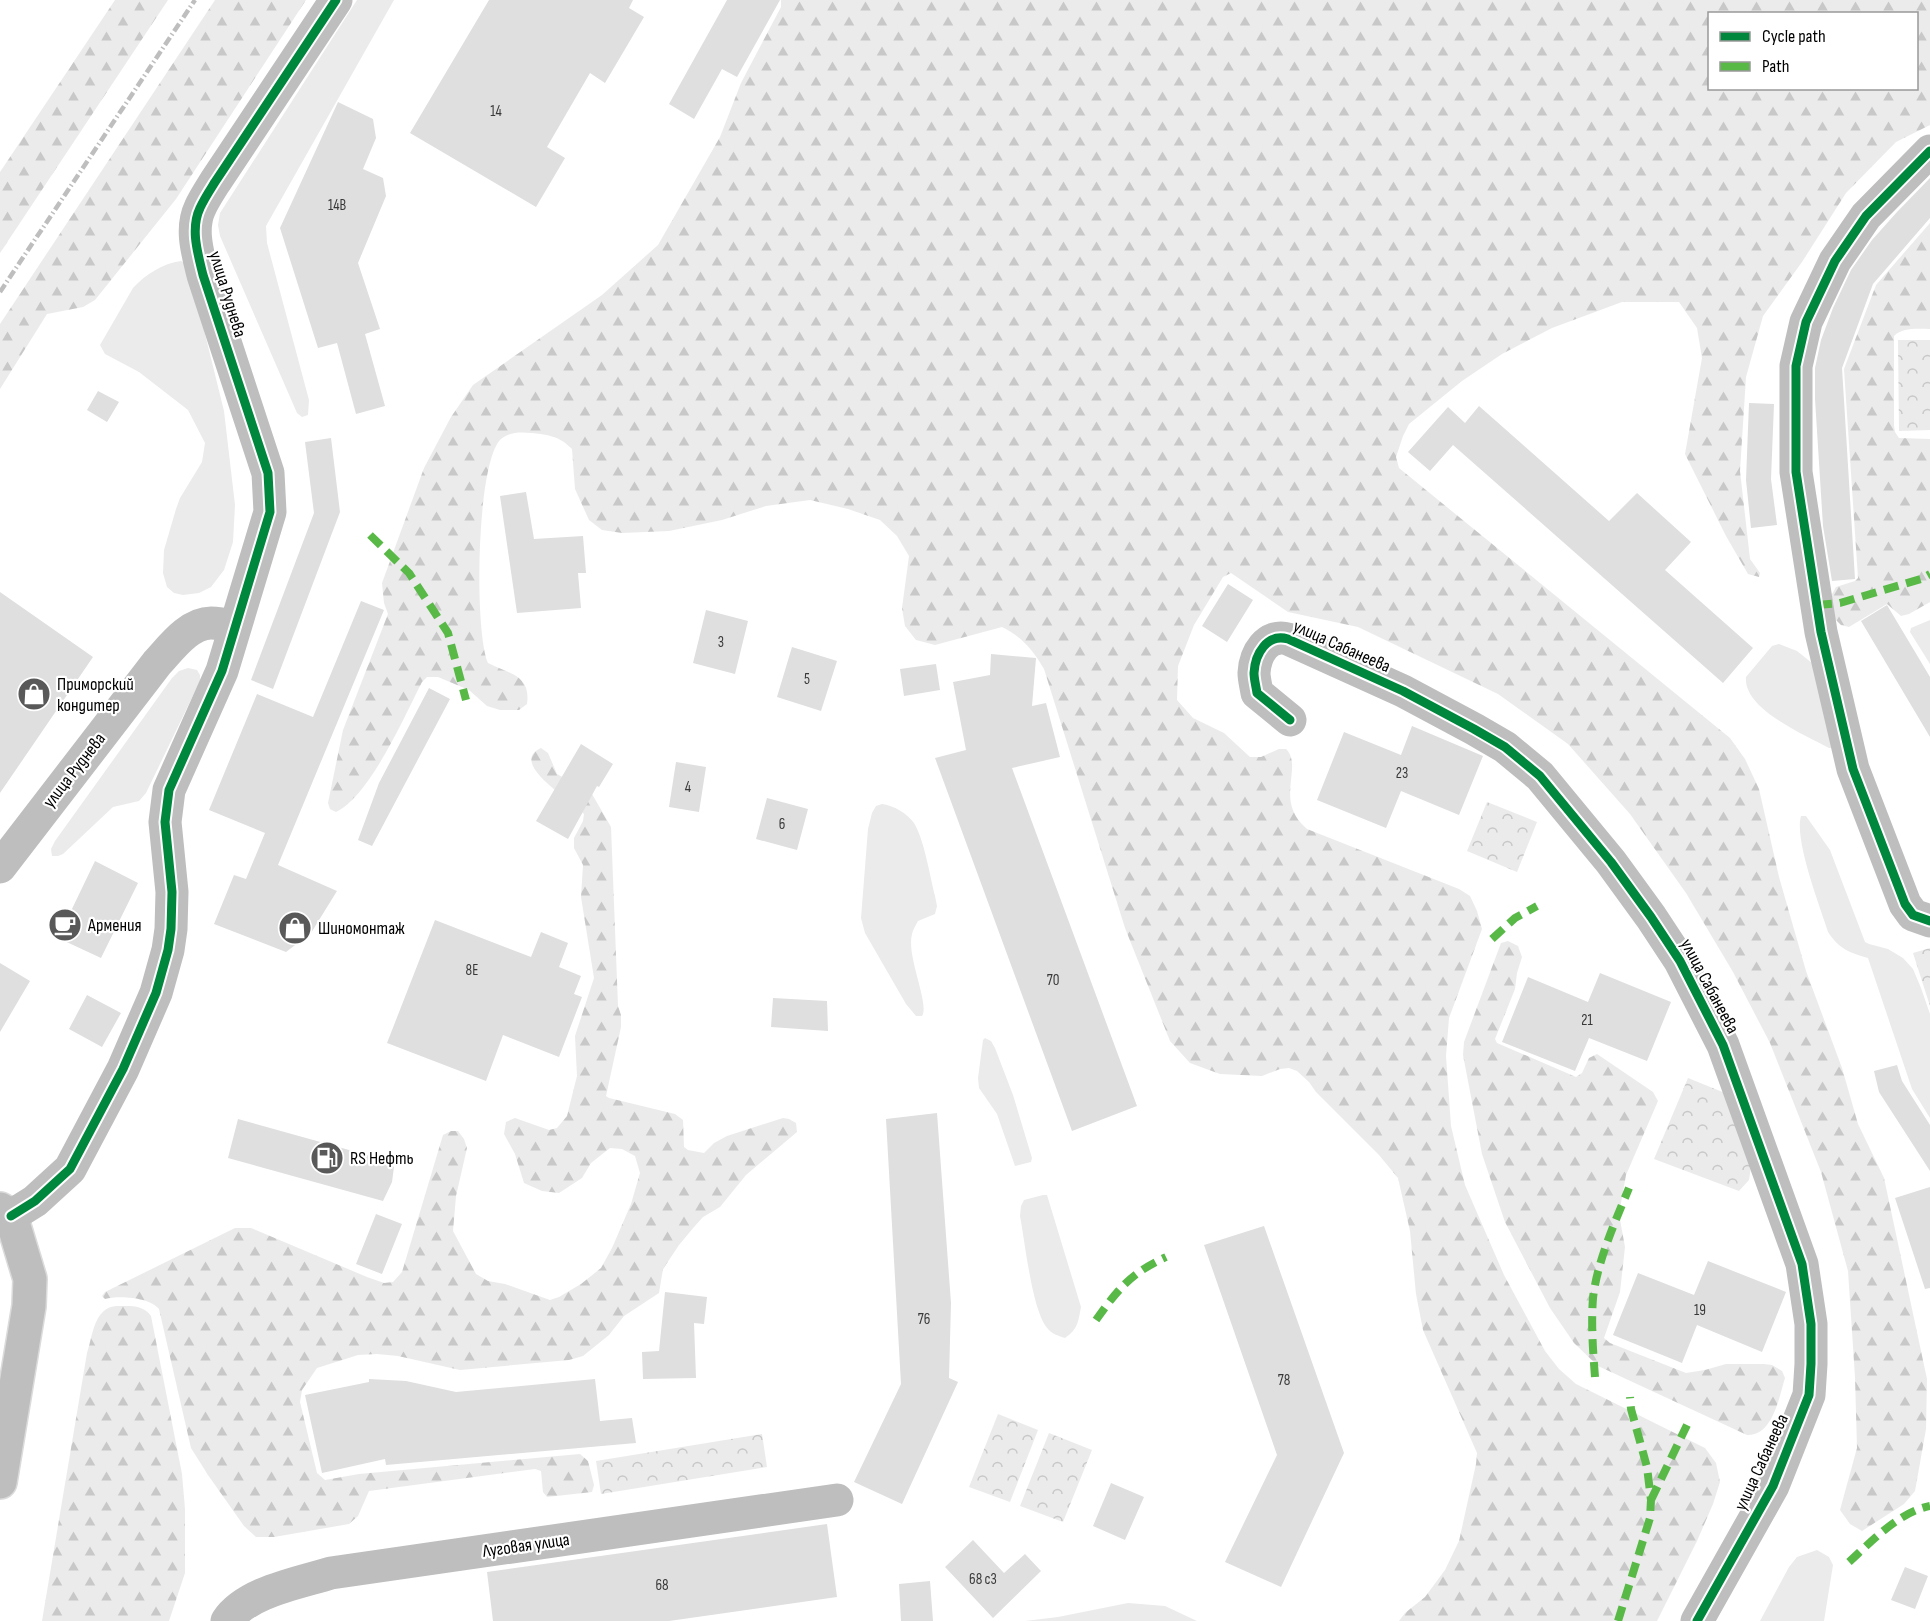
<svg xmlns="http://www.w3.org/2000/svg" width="1930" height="1621" font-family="'Sofia Sans Condensed',sans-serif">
<defs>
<pattern id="forest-firs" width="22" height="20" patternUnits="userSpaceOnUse" patternTransform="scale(1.5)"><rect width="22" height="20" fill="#ebebeb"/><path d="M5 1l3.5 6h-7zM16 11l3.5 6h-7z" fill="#c8c8c8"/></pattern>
<pattern id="park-crowns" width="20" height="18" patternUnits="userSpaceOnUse" patternTransform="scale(1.5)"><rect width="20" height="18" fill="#ebebeb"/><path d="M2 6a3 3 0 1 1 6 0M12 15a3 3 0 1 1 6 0" fill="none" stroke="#c8c8c8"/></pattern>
</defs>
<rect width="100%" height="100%" fill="#fff"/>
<!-- grass -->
<path fill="#ebebeb" d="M357 0H394L266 226 267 243 309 400 308 415 302 417 297 413 220 236 218 225 220 213Z
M181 261 188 265 224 411 235 505 233 542 224 570 211 587 199 593 183 595 174 593 167 587 163 573 164 550 176 509 180 498 202 462 205 443 188 410 139 372 105 354 100 345 133 288C145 275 163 263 181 261Z
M1930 620V664L1910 632 1911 628Z
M1779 644 1797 651 1817 667 1832 748H1829C1805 735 1743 709 1746 677L1772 646Z
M188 668 197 670 200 675V681L146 793 139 801 113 807 63 854 58 856H52L51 849 55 841 172 678 179 671Z
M882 804C893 805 908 814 914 823 924 839 930 876 935 896L937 906 935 914 918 921C916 925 913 929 912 934 906 956 930 1004 922 1016H916L906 1004 865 933 861 918 868 829 872 813 876 806Z
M1801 816H1806L1830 850 1865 942 1869 944 1888 949 1903 958 1913 969 1921 988 1930 1014V1118L1912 1089 1868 958C1849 952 1840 950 1828 932 1820 906 1794 840 1801 816Z
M985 1038 991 1041 995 1048 1013 1095 1032 1158 1031 1162 1015 1166 997 1114 979 1088 978 1078 983 1040Z
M1043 1195H1047L1081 1307C1078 1322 1078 1329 1065 1338 1059 1336 1052 1334 1048 1329 1032 1312 1025 1241 1020 1216L1021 1206 1024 1200Z
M1817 1550 1829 1557 1833 1565 1824 1621H1760L1789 1567 1797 1557Z
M1128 1603 1165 1606 1197 1621H1025L1058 1617Z"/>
<!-- forest -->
<path fill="url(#forest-firs)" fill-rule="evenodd" d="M115 0H168L0 253V172Z
M215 0H306L176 199 95 300 83 307 47 314 0 389V324Z
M781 0H1930V125L1896 142 1846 193 1802 262 1763 316 1746 377 1740 471 1750 559 1760 573 1759 577 1748 574 1726 536 1685 454 1702 358 1697 328 1679 302H1622L1552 328 1502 354 1462 381 1409 424 1403 436 1396 457 1399 468 1730 738 1745 759 1759 789 1779 877 1806 971 1842 1068 1858 1124 1884 1178 1927 1379 1926 1429 1915 1491 1904 1504 1862 1531 1850 1524 1840 1510 1857 1448 1855 1377 1848 1271 1821 1172 1770 1043 1733 972 1686 893 1630 814 1568 744 1498 694 1358 627 1288 612 1231 573 1223 577 1194 625 1178 666 1177 700 1193 718 1224 733 1250 757H1261L1279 749H1286C1304 767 1273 801 1307 829L1459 889 1470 896 1477 911 1482 929 1449 1018 1446 1056 1451 1126 1465 1185 1504 1275 1545 1351 1559 1369 1576 1384 1705 1448 1716 1463 1720 1482 1713 1504 1697 1541 1657 1621H1399L1405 1613 1425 1597 1445 1570 1459 1541 1476 1464 1477 1453 1423 1330 1416 1294 1410 1231 1398 1178 1379 1155 1316 1092 1309 1082 1297 1071 1289 1068 1280 1069 1262 1076 1220 1074 1190 1063 1170 1041 1125 928 1044 669C1033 650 1022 637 1002 627L935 645 916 640 905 626 902 608 909 556 897 536 880 520 848 509 810 500 766 506 722 520 669 531 622 533 602 530 589 520 575 489 572 449C559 436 550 435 531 433 521 432 509 432 501 439 476 462 474 632 488 663 510 674 531 675 527 704L519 710H500L487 706 469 690 438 677H427L422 682C405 715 370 796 336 812L330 809 328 803 343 730 388 614 384 603 382 583 424 468 451 417 473 385 602 295 658 245 720 137 741 83 781 7ZM1710 14H1916V88H1710Z
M1930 223V329C1918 329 1903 327 1894 336V426L1895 432 1899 438 1930 439V602L1909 614 1901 616 1887 604 1849 627 1841 625 1832 616 1831 596 1836 587 1855 581 1858 578 1844 369 1876 285Z
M541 748 548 753 557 774 592 794 611 827 618 1006 621 1015V1027L606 1096 609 1098 675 1114 683 1120 684 1147 688 1150 704 1153 714 1143 727 1136 783 1118 789 1119 796 1123 797 1132 746 1175 720 1207 703 1217 694 1227 679 1245 663 1269 659 1293 624 1316 609 1335 583 1356 569 1360 460 1370 398 1356 377 1354 358 1355 317 1368 302 1390 300 1402 317 1473 325 1480 359 1474 580 1454 588 1461 594 1485 592 1492 547 1497 543 1492 541 1471 535 1469 369 1491 358 1516 349 1524 274 1537H256L244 1526 208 1475 191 1448 159 1309C150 1297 118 1295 105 1299L102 1296 105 1292 235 1228H251L367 1277 384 1283 393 1282 402 1272 443 1135 451 1131H458L464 1139 467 1148 456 1196 453 1231 476 1274 488 1281 505 1284 550 1300 559 1297 581 1284 601 1268 612 1248 631 1204 640 1173 635 1156 622 1149 610 1148 591 1163 582 1178 559 1193 542 1191 524 1183 515 1154 504 1134 506 1122 515 1118 549 1130 557 1128 567 1116 577 1076 575 1036 594 978 581 897 583 865 574 848V838L583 821 584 814C573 801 507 763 541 748Z
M1508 941 1518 946 1522 957 1517 973 1515 989 1495 1039 1497 1043 1576 1077 1582 1073 1589 1058 1597 1054 1653 1092 1658 1101 1626 1175 1619 1214 1625 1247 1620 1292 1604 1338 1610 1343 1686 1373 1705 1370 1726 1364H1764L1772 1365 1782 1371 1785 1378C1779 1397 1773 1436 1747 1435L1598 1366 1574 1343 1550 1308 1505 1222 1482 1154 1463 1055 1464 1042 1501 943Z
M116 1306C129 1306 143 1304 151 1316L182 1474 185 1509V1573L169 1621H42L87 1353C93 1335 94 1308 116 1306Z"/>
<!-- park -->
<path fill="url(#park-crowns)" d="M1898 340H1930V430L1899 431Z
M1487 802 1537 822 1517 872 1467 851Z
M1930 948V1006L1913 953Z
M1688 1078 1725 1093 1752 1160 1749 1180 1739 1191 1654 1159Z
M998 1414 1038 1430 1010 1502 969 1487Z
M1049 1433 1092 1450 1063 1522 1020 1506Z
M762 1434 767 1467 601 1494 596 1461Z"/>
<!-- building -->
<path fill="#dfdfdf" d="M489 0H633L629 8 644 17 605 83 590 73 547 147 565 158 536 207 410 133Z
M727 0H780L737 77 722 69 694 119 669 104Z
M338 102 373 119 376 138 363 169 383 178 386 196 358 263 380 329 365 334 385 406 356 414 337 343 318 348 280 228Z
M1930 178V218L1873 284 1842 368 1855 579 1832 581 1823 526 1815 399V368L1821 340 1833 308 1851 270 1872 240 1897 212Z
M98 391 119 402 107 422 87 410Z
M1749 403 1774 404 1771 479 1777 525 1751 528 1746 480Z
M1479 406 1609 521 1637 493 1691 542 1665 570 1753 648 1723 683 1453 445 1430 471 1408 452 1448 407 1465 423Z
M331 438 340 512 273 689 251 680 314 513 305 442Z
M526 492 534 539 583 536 586 573H578L581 608 517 613 500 496Z
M1228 584 1253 600 1227 642 1202 626Z
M0 592 93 657 0 793Z
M361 601 384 610 278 865 337 891 311 933 286 952 214 924 234 875 246 879 265 833 209 810 257 694 313 717Z
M1887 605 1930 677V737L1861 621Z
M706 610 748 621 735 674 693 663Z
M792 647 837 661 821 711 777 697Z
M991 654 1036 658 1032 706 1046 703 1060 757 1012 768 1137 1106 1072 1131 935 758 966 750 953 682 990 675Z
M936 664 940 690 904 696 900 669Z
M429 688 450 699 372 846 358 840 379 783Z
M1412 726 1483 756 1459 815 1401 791 1386 828 1317 800 1344 732 1401 755Z
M581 744 613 764 599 787 597 786 568 839 536 821Z
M676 762 706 767 699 812 669 807Z
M767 798 808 809 797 850 756 839Z
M95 861 138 883 101 958 58 938Z
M435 920 531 957 541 932 568 943 559 967 581 976 574 994 582 997 559 1057 503 1035 486 1081 387 1043Z
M0 963 30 981 0 1032Z
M1600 973 1671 1002 1647 1061 1589 1038 1575 1071 1502 1042 1528 977 1588 1002Z
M87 995 121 1013 102 1047 69 1029Z
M773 998 827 1001 828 1031 771 1027Z
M1897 1065 1902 1081 1930 1125V1171L1879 1092 1874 1071Z
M937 1113 951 1303 949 1378 958 1382 902 1504 854 1482 901 1384 886 1119Z
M238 1119 385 1160 394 1167 392 1182 383 1201 228 1158Z
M1930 1187V1288L1925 1289 1895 1198Z
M376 1214 402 1224 382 1274 356 1264Z
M1264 1226 1344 1453 1281 1587 1225 1562 1277 1455 1204 1245Z
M1708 1261 1786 1292 1762 1352 1697 1325 1682 1363 1613 1335 1638 1273 1694 1295Z
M665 1292 707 1297 704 1324 694 1323 696 1378 643 1379 642 1352 659 1351Z
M369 1379 406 1381 456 1392 595 1379 600 1421 632 1418 636 1443 386 1465 385 1459 322 1473 305 1395 369 1382Z
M1111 1483 1144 1497 1125 1540 1093 1526Z
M827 1524 837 1597 669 1621H493L487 1572Z
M973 1540 1004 1573 1025 1554 1041 1571 993 1618 945 1567Z
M1905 1567 1928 1576 1915 1609 1891 1600Z
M930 1581 933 1621H901L899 1584Z"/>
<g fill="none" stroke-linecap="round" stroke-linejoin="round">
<defs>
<path id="primary" d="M0 1209 11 1216 30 1279 29 1306 0 1482"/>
</defs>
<!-- primary casing -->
<use href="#primary" stroke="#dbdbdb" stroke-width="36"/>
<!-- street -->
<path stroke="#bebebe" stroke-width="33" d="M1930 151 1866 216 1835 261 1806 322 1796 366V472L1821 632 1853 769 1905 904 1913 915 1930 921
M1290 720 1257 693C1256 686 1254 679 1254 673 1255 654 1267 633 1288 639L1403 691 1474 729 1505 747 1540 776 1611 862 1651 917 1680 961 1723 1045 1802 1264 1811 1324V1364L1809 1395 1773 1486 1697 1621
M0 867 157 663C171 648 189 623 211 623 219 623 227 625 235 627
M11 1216 35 1201 70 1169 123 1069 156 993 168 950 171 929 172 892 165 822 169 790 222 671 270 512 268 473 203 275C198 254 190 229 200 208 204 199 210 190 215 182L336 0
M227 1621C246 1592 299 1583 331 1573L837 1500"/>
<!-- primary -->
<use href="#primary" stroke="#bebebe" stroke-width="33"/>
<!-- rail -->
<path stroke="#bebebe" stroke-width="4.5" stroke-dasharray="9 3 1.5 3" stroke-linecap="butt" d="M0 292 195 0"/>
<!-- quiet -->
<path stroke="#58b947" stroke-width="8" stroke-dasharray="15 8" stroke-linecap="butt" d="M370 535 409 573 448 633 466 700
M1817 605 1840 603 1921 579 1930 574
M1492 939 1515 918 1537 906
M1096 1320C1118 1289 1131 1273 1166 1257
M1595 1377C1593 1351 1591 1325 1593 1298 1597 1262 1615 1222 1629 1188
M1651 1500 1687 1425
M1849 1562C1872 1541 1899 1512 1930 1506
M1618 1621 1650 1518 1651 1500 1647 1467 1631 1409 1630 1397"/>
<defs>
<path id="cycleway" d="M1930 151 1866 216 1835 261 1806 322 1796 366V472L1821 632 1853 769 1905 904 1913 915 1930 921
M1290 720 1257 693C1256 686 1254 679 1254 673 1255 654 1267 633 1288 639L1403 691 1474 729 1505 747 1540 776 1611 862 1651 917 1680 961 1723 1045 1802 1264 1811 1324V1364L1809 1395 1773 1486 1697 1621
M11 1216 35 1201 70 1169 123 1069 156 993 168 950 171 929 172 892 165 822 169 790 222 671 270 512 268 473 203 275C198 254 190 229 200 208 204 199 210 190 215 182L336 0"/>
</defs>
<!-- cycleway casing -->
<use href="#cycleway" stroke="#fff" stroke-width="13"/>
<!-- cycleway -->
<use href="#cycleway" stroke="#00873e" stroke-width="9"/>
</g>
<!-- icons -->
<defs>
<symbol id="shop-disc" viewBox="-11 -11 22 22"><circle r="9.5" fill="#595959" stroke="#fff"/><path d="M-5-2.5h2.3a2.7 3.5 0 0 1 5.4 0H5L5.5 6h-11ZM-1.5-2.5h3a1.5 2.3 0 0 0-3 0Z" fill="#fff"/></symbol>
<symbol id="cafe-disc" viewBox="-11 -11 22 22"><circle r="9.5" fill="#595959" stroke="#fff"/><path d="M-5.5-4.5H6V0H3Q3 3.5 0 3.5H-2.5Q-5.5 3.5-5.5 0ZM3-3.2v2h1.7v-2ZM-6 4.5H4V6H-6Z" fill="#fff"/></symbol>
<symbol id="fuel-disc" viewBox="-11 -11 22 22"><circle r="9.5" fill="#595959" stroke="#fff"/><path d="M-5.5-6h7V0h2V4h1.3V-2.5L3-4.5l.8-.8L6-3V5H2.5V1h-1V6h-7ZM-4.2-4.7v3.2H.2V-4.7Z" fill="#fff"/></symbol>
</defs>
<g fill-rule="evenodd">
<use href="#shop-disc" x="15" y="675" width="38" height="38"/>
<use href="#cafe-disc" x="46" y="906" width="38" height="38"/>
<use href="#shop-disc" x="276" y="909" width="38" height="38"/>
<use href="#fuel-disc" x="308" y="1139" width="38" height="38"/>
</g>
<g text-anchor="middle" stroke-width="4.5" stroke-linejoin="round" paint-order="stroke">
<!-- number labels -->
<g font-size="15" fill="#383838">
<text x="496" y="116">14</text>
<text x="337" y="210">14В</text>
<text x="721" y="647">3</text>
<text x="807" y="684">5</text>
<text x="1402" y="778">23</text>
<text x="688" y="792">4</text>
<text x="782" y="829">6</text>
<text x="472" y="975">8Е</text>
<text x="1053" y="985">70</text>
<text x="1587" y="1025">21</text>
<text x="1700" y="1315">19</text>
<text x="924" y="1324">76</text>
<text x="1284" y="1385">78</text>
<text x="983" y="1584">68 с3</text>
<text x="662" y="1590">68</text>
</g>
<!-- street labels -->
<g font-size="18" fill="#000" stroke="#fff">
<text transform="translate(228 294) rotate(73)" y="6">улица Руднева</text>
<text transform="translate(1342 646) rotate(24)" y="6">улица Сабанеева</text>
<text transform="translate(74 770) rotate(-52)" y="6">улица Руднева</text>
<text transform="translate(1710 986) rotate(62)" y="6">улица Сабанеева</text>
<text transform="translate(1761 1462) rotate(-65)" y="6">улица Сабанеева</text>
<text transform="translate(526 1545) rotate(-8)" y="6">Луговая улица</text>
</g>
<!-- poi labels -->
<g font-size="18" fill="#000" stroke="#fff" text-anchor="start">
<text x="57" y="690">Приморский<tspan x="57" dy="21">кондитер</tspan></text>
<text x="88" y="931">Армения</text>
<text x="318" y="934">Шиномонтаж</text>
<text x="350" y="1164">RS Нефть</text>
</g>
</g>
<!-- legend -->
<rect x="1708" y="12" width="210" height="78" fill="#ffffff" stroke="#999999" stroke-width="1.5"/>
<rect x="1720" y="32" width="30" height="9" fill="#00873e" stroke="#999999" stroke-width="1.5"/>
<text x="1762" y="42" font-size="18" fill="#000000">Cycle path</text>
<rect x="1720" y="62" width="30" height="9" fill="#58b947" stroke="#999999" stroke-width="1.5"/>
<text x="1762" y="72" font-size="18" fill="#000000">Path</text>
</svg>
